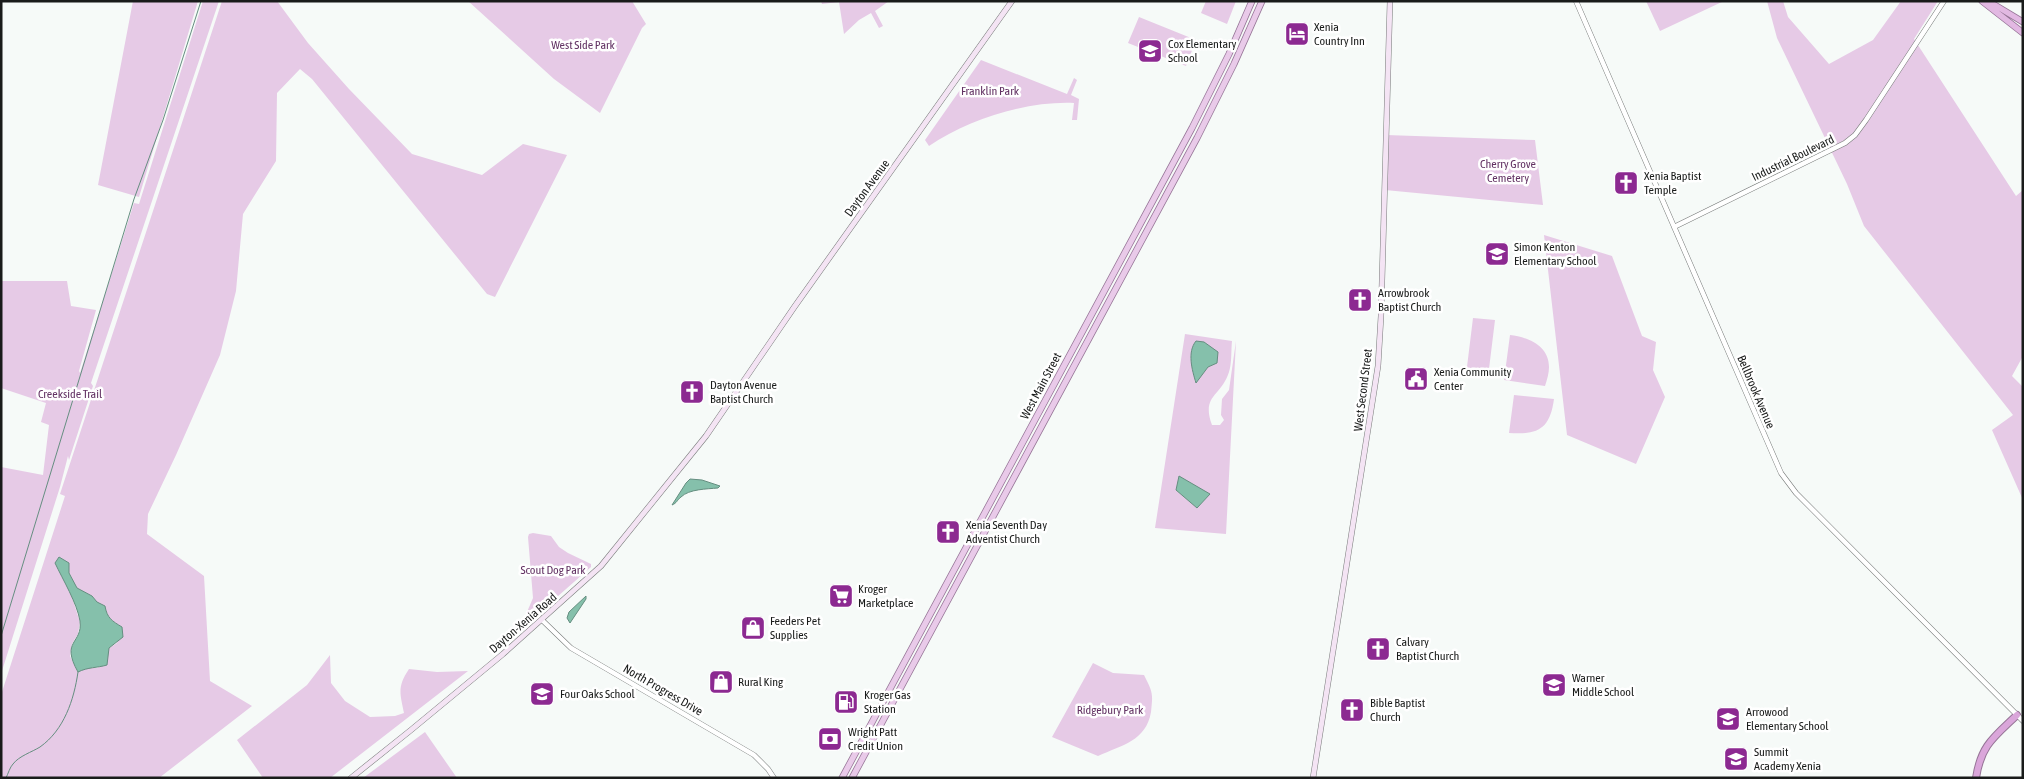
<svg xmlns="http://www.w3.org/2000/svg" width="2024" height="779" font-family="'Asap Condensed',sans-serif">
<rect width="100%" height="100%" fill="#f6faf8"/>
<!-- green -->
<path fill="#e6cae6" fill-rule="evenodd" d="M133 1H198L139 197 98 185Z
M203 1H219L91 383 93 386 69 460 68 456 60 487 1 674V467L43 475 49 425 41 422 46 403 1 388V281H67L71 306 96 310 79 371 80 373 134 203 139 204Z
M222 1H277L308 43 349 89 412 154 482 175 523 144 567 155 495 297 487 294 312 79 300 69 277 93 276 161 243 214 236 291 220 355 176 455 148 514 147 534 204 576 210 681 252 706 159 778H1V695L65 496 60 494ZM59 557 69 567V573L77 588 92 596 97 603 105 606C107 618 112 621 122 627L117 643 109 648 98 668H86L78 672 70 656 72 644 78 634 80 622Z
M468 1H632L646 24 642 28 600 113 554 79Z
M821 1H889L875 11 883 26 879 28 871 13 859 20 844 34 839 2 822 4Z
M1206 1H1236L1227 24 1201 13Z
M1646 1H1724L1660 31Z
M1767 1H1783L1788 17 1829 64 1873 40 1901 1H1938L1914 39 2016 196 2023 190V356L2012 376 2023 387V500L1992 430 2013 415 1864 226 1847 184 1777 38Z
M1139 17 1196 40 1186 66 1128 43Z
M981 60 1067 94 1074 78 1077 80 1071 95 1079 99 1077 120H1072L1074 103C1026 101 969 119 929 146L925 140Z
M1386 135 1535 140 1543 205 1385 190Z
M1544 235 1612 256 1642 336 1656 342 1653 370 1665 397 1636 464 1567 435Z
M1473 318 1495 320 1488 377 1466 375Z
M1185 334 1232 341C1231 350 1232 363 1229 372 1221 397 1201 395 1212 425H1220L1224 420 1221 415 1222 399 1229 390 1236 341 1226 534 1155 528ZM1204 342 1209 346 1217 363 1208 367 1196 382ZM1176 490 1210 494 1197 508Z
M1510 335C1527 337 1549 345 1549 367 1549 373 1547 380 1545 386L1504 380Z
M1514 395 1554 399C1550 429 1538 435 1509 433Z
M533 533 551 536 559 547 568 553 591 564V567L532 619H529L527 612 533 598 528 537 529 534Z
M330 655 331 683 345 701 370 717 395 716 404 713C400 693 397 687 409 669L437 672 468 671 330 778H263L237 740 307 685Z
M1093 663 1113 673 1144 675C1153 693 1153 693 1151 712 1146 741 1122 745 1098 756L1052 737Z
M425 732 457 778H363Z"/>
<!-- water -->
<path fill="#85c0ab" stroke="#658e80" d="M1196 341 1204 342 1218 352 1217 363 1208 367 1196 383C1192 370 1187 352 1196 341Z
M1179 476 1210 494 1197 508 1176 490Z
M690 479 702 480 720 486 718 488C707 489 689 489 681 497 677 500 677 503 672 505L686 483Z
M59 557 69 563V573L77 588 92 596 97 602 105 606C107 618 112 621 122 627L123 637 109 648 107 665C97 668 88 667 78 672 60 640 83 644 80 621 77 603 63 580 55 563Z
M586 596V599L570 623 567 618 569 612Z"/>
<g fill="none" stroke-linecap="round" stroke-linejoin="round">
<!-- stream -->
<path stroke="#658e80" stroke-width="1" d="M1 636 134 199 163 120 201 1
M6 778C8 774 10 767 13 764 19 756 32 752 40 747 64 730 74 700 78 672"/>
<defs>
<path id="tertiary" d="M1576 1 1781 473 1796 493 2023 721
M1674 227 1845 143 1855 135 1866 120 1944 1
M542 620 571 648 754 755 768 769 774 778"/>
<path id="secondary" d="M351 778 411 730 503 654 601 566 706 436 795 306 1012 1
M1313 778 1378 366 1381 316 1390 1"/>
<path id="primary" d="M842 778 1192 128 1229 54 1252 1
M852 778 1197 138 1234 64 1262 1"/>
<path id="trunk" d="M1982 1 2023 33
M1988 1 2023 22"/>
<path id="motorway" d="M1976 778C1981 745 1994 737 2017 715"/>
</defs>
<!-- tertiary casing -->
<use href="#tertiary" stroke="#777a79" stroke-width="5.5"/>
<!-- secondary casing -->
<use href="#secondary" stroke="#777a79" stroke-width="6"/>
<!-- primary casing -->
<use href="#primary" stroke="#967597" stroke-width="7"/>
<!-- trunk casing -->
<use href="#trunk" stroke="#967597" stroke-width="7"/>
<!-- motorway casing -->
<use href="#motorway" stroke="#967597" stroke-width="8"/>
<!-- tertiary -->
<use href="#tertiary" stroke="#fff" stroke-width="4.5"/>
<!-- secondary -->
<use href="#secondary" stroke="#f4e4f4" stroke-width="5"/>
<!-- primary -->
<use href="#primary" stroke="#e9cae9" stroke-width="5.5"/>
<!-- trunk -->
<use href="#trunk" stroke="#e2b8e2" stroke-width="5.5"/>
<!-- motorway -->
<use href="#motorway" stroke="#daa6da" stroke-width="6"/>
</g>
<!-- icons -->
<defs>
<symbol id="hotel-square" viewBox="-11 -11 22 22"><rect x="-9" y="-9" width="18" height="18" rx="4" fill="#8c2991" stroke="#fff"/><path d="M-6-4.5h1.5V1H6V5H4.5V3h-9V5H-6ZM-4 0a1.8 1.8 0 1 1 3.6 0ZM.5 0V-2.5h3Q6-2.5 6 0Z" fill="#fff"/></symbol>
<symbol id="school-square" viewBox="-11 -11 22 22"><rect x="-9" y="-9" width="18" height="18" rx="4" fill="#8c2991" stroke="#fff"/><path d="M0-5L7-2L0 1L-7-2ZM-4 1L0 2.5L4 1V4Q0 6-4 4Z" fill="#fff"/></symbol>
<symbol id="church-square" viewBox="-11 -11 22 22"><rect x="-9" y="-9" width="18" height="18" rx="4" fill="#8c2991" stroke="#fff"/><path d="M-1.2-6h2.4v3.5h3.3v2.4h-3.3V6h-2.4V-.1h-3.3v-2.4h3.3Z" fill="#fff"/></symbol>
<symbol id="civic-square" viewBox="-11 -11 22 22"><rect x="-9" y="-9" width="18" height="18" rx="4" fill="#8c2991" stroke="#fff"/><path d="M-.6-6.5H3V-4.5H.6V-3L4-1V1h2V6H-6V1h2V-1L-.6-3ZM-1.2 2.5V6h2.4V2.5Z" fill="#fff"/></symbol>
<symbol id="supermarket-square" viewBox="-11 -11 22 22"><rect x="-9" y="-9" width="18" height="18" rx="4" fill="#8c2991" stroke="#fff"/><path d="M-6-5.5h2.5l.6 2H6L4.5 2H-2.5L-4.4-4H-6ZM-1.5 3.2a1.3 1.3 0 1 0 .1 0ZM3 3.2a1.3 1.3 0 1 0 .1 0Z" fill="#fff"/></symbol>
<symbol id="shop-square" viewBox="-11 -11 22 22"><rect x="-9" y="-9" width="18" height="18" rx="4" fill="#8c2991" stroke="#fff"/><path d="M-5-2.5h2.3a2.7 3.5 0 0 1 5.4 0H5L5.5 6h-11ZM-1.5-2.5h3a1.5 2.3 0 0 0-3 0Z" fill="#fff"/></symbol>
<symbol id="fuel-square" viewBox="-11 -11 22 22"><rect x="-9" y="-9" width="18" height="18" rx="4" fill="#8c2991" stroke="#fff"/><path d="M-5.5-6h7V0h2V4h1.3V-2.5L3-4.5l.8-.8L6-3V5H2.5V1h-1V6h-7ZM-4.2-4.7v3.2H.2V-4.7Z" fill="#fff"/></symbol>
<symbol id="bank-square" viewBox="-11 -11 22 22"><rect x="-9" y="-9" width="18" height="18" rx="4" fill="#8c2991" stroke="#fff"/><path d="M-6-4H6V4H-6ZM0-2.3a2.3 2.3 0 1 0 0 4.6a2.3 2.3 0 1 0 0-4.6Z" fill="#fff"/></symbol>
</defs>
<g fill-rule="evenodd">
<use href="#hotel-square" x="1283" y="20" width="28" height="28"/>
<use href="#school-square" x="1136" y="37" width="28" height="28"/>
<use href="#church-square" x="1612" y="169" width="28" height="28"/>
<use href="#school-square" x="1483" y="240" width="28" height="28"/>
<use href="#church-square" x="1346" y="286" width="28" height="28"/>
<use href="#civic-square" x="1402" y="365" width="28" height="28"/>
<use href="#church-square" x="678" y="378" width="28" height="28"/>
<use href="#church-square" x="934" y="518" width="28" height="28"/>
<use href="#supermarket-square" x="827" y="582" width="28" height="28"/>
<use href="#shop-square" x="739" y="614" width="28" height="28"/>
<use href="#church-square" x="1364" y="635" width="28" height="28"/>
<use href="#shop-square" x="707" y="668" width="28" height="28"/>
<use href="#school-square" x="1540" y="671" width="28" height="28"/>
<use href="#school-square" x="528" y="680" width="28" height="28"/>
<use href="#fuel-square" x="832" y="688" width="28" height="28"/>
<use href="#church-square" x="1338" y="696" width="28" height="28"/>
<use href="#school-square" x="1714" y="705" width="28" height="28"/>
<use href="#bank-square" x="816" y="725" width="28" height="28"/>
<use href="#school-square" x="1722" y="745" width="28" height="28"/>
</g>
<g text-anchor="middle" stroke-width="5" stroke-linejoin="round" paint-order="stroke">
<!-- poi labels -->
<g font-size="12" fill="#191b1a" stroke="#fff" text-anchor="start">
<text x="1314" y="31">Xenia<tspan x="1314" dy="14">Country Inn</tspan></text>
<text x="1168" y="48">Cox Elementary<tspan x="1168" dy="14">School</tspan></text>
<text x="1644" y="180">Xenia Baptist<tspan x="1644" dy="14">Temple</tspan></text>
<text x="1514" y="251">Simon Kenton<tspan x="1514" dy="14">Elementary School</tspan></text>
<text x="1378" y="297">Arrowbrook<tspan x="1378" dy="14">Baptist Church</tspan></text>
<text x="1434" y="376">Xenia Community<tspan x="1434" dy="14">Center</tspan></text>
<text x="710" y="389">Dayton Avenue<tspan x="710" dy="14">Baptist Church</tspan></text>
<text x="966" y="529">Xenia Seventh Day<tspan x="966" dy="14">Adventist Church</tspan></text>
<text x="858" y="593">Kroger<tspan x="858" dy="14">Marketplace</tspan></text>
<text x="770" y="625">Feeders Pet<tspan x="770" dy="14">Supplies</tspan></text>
<text x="1396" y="646">Calvary<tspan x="1396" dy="14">Baptist Church</tspan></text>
<text x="1572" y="682">Warner<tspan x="1572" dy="14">Middle School</tspan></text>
<text x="738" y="686">Rural King</text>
<text x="560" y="698">Four Oaks School</text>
<text x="864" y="699">Kroger Gas<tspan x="864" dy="14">Station</tspan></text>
<text x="1370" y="707">Bible Baptist<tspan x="1370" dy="14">Church</tspan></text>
<text x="1746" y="716">Arrowood<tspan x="1746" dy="14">Elementary School</tspan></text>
<text x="848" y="736">Wright Patt<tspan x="848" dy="14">Credit Union</tspan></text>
<text x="1754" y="756">Summit<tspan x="1754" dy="14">Academy Xenia</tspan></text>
</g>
<!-- park labels -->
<g font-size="12" fill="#623263" stroke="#fff">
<text x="583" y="49">West Side Park</text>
<text x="990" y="95">Franklin Park</text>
<text x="1508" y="168">Cherry Grove<tspan x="1508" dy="14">Cemetery</tspan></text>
<text x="70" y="398">Creekside Trail</text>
<text x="553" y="574">Scout Dog Park</text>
<text x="1110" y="714">Ridgebury Park</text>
</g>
<!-- street labels -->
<g font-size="12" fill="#191b1a" stroke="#fff">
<text transform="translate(1793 158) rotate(-26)" y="4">Industrial Boulevard</text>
<text transform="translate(867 188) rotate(-54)" y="4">Dayton Avenue</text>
<text transform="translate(1041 386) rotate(-62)" y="4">West Main Street</text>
<text transform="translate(1363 390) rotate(-83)" y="4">West Second Street</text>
<text transform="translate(1756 392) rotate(67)" y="4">Bellbrook Avenue</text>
<text transform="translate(523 623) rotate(-41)" y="4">Dayton-Xenia Road</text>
<text transform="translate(663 690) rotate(30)" y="4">North Progress Drive</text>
</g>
</g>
<!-- border -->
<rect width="2024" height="779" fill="none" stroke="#191b1a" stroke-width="5"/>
</svg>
